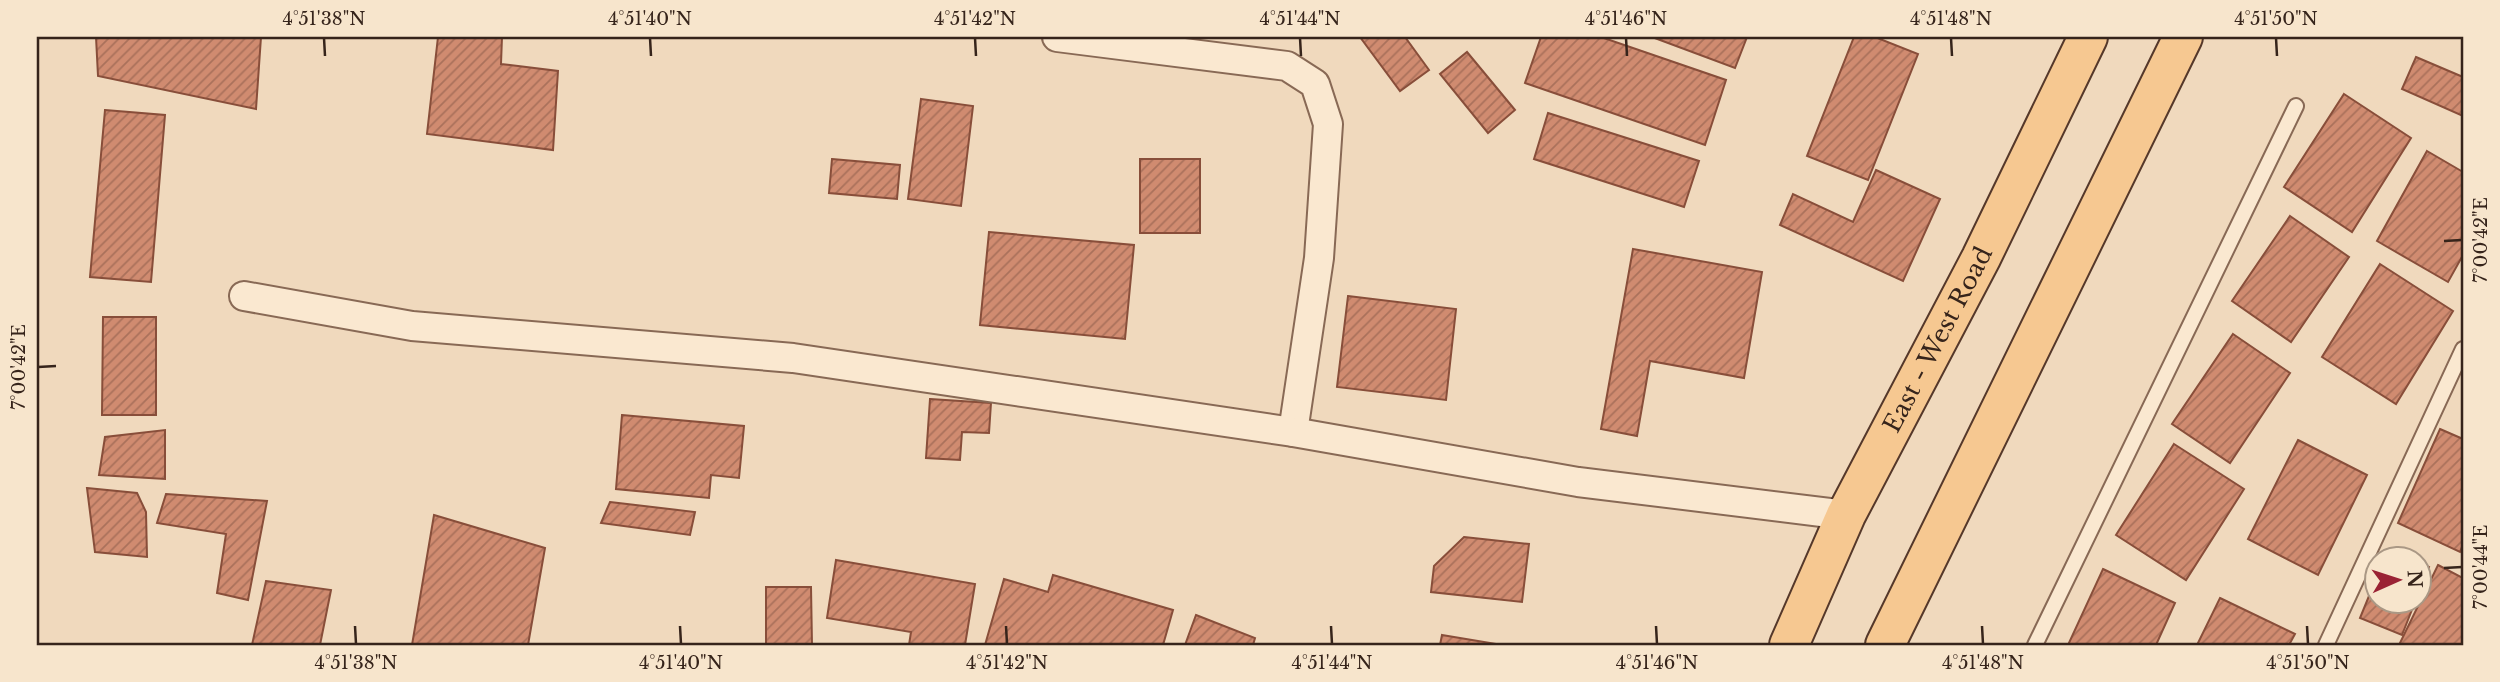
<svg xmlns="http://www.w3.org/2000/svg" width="2500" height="682" font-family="'Libre Baskerville',serif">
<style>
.building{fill:url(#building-hatch);stroke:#884e3a;stroke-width:2}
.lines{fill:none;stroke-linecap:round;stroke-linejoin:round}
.service-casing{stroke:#886955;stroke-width:18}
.minor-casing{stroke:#886955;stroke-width:32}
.primary-casing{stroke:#55382a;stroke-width:42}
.service{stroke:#fae8d0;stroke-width:14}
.minor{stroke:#fae8d0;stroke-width:28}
.primary{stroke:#f6c891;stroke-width:38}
.ticks{fill:none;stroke:#36241b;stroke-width:2.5}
.labels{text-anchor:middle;stroke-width:5;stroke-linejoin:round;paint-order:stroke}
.street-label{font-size:24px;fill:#36241b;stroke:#f7e5cc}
.neatline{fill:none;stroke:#36241b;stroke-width:2.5}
.ticks-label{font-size:18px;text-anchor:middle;fill:#36241b}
</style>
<defs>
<pattern id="building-hatch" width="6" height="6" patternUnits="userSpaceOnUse" patternTransform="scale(1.75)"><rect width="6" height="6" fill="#d08b70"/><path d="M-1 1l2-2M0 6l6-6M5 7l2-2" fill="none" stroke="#aa715b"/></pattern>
</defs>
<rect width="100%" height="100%" fill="#f0d9bd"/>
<!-- building -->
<g class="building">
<polygon points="96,37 261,37 256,109 98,76"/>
<polygon points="438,37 502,37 501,64 558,71 553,150 427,134"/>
<polygon points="1360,37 1405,37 1429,70 1400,91"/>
<polygon points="1541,37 1601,37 1726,80 1705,145 1525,83"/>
<polygon points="1652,37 1747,37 1735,68"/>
<polygon points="1854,37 1875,37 1918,54 1868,180 1807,156"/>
<polygon points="1467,52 1515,110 1488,133 1440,74"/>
<polygon points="2416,57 2463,77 2463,116 2402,89"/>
<polygon points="2344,94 2411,138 2352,232 2284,187"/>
<polygon points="921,99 973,106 961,206 908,199"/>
<polygon points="105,110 165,115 151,282 90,277"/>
<polygon points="1548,113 1699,161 1684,207 1534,159"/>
<polygon points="2427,151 2463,172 2463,255 2448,282 2377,241"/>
<polygon points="832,159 900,165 897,199 829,193"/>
<rect x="1140" y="159" width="60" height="74"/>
<polygon points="1876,170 1940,199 1903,281 1780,225 1793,194 1853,222"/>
<polygon points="2290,216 2349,257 2291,342 2232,301"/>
<polygon points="989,232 1134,245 1125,339 980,325"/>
<polygon points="1633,249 1762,272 1744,378 1650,361 1637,436 1601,429"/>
<polygon points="2380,264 2453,311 2396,404 2322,357"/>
<polygon points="1348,296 1456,309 1446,400 1337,387"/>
<polygon points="103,317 156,317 156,415 102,415"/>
<polygon points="2233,334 2290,373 2230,463 2172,424"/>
<polygon points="930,399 991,403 989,433 962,432 960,460 926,458"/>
<polygon points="622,415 744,426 739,478 711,475 709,498 616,489"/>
<polygon points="2440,429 2463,439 2463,544 2460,552 2398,523"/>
<polygon points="165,430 165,479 99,475 105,437"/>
<polygon points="2298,440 2367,475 2318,575 2248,539"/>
<polygon points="2174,444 2244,489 2186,580 2116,535"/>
<polygon points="87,488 137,493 146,512 147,557 95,552"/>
<polygon points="166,494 267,501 248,600 217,593 226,534 157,523"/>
<polygon points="610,502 695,512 690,535 601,523"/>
<polygon points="434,515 545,548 528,645 412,645"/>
<polygon points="1464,537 1529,544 1522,602 1431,592 1434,566"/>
<polygon points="2387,550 2411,560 2383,560"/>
<polygon points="836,560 975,584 965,645 909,645 911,632 827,618"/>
<polygon points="2420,563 2429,567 2420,591"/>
<polygon points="2438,565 2463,578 2463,645 2399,645"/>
<polygon points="2103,569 2175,603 2156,645 2068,645"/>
<polygon points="2378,574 2378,602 2415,602 2402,635 2360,618"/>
<polygon points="1053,575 1173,610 1163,645 985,645 1004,579 1048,592"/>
<polygon points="266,581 331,590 320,645 252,645"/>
<polygon points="766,587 811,587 812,645 766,645"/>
<polygon points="2220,598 2295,634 2289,645 2197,645"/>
<polygon points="1196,615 1255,638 1253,645 1185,645"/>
<polygon points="1442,635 1502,645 1440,645"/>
</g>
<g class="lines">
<!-- service casing -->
<g class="service-casing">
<g id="service">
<polyline points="2035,645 2296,106"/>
<polyline points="2326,645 2463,349"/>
</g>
</g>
<!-- minor casing -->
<g class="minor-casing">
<g id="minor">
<polyline points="1057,37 1287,66 1315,84 1328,124 1319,258 1293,432"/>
<polyline points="244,296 412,326 793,358 1293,432 1578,482 1846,515"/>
</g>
</g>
<!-- primary casing -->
<g class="primary-casing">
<g id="primary">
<path id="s1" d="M1789 645 1846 515 1981 258 2088 37"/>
<polyline points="1885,645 2183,37"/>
</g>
</g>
<!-- service -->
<use href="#service" class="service"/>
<!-- minor -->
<use href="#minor" class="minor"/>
<!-- primary -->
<use href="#primary" class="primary"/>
</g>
<!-- ticks -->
<path class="ticks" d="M324 38 325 56M650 38 651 56M975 38 976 56M1300 38 1301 56M1626 38 1627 56M1951 38 1952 56M2276 38 2277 56M2444 241 2462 240M38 367 56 366M2444 568 2462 567M355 626 356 644M680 626 681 644M1006 626 1007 644M1331 626 1332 644M1656 626 1657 644M1982 626 1983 644M2307 626 2308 644"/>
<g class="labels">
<!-- street labels -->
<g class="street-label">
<text dy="8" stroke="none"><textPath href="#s1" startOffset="340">East - West Road</textPath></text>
</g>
</g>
<!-- border -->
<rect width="2500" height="682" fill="none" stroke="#f7e5cc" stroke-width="77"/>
<!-- north arrow -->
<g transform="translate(2398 580) rotate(87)"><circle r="33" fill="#f7e5cc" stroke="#aa9885" stroke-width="2"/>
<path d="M0-5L12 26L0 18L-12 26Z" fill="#9a2234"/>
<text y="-10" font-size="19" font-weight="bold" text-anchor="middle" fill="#36241b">N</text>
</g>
<rect x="38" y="38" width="2424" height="606" class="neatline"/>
<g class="ticks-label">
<text x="324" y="25">4°51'38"N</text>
<text x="650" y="25">4°51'40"N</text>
<text x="975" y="25">4°51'42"N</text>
<text x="1300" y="25">4°51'44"N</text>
<text x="1626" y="25">4°51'46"N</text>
<text x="1951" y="25">4°51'48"N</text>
<text x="2276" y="25">4°51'50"N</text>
<text transform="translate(2481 240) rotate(-90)" y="6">7°00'42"E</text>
<text transform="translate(19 367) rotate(-90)" y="6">7°00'42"E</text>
<text transform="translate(2481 567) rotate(-90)" y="6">7°00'44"E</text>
<text x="356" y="669">4°51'38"N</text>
<text x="681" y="669">4°51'40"N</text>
<text x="1007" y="669">4°51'42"N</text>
<text x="1332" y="669">4°51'44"N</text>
<text x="1657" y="669">4°51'46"N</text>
<text x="1983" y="669">4°51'48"N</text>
<text x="2308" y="669">4°51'50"N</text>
</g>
</svg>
